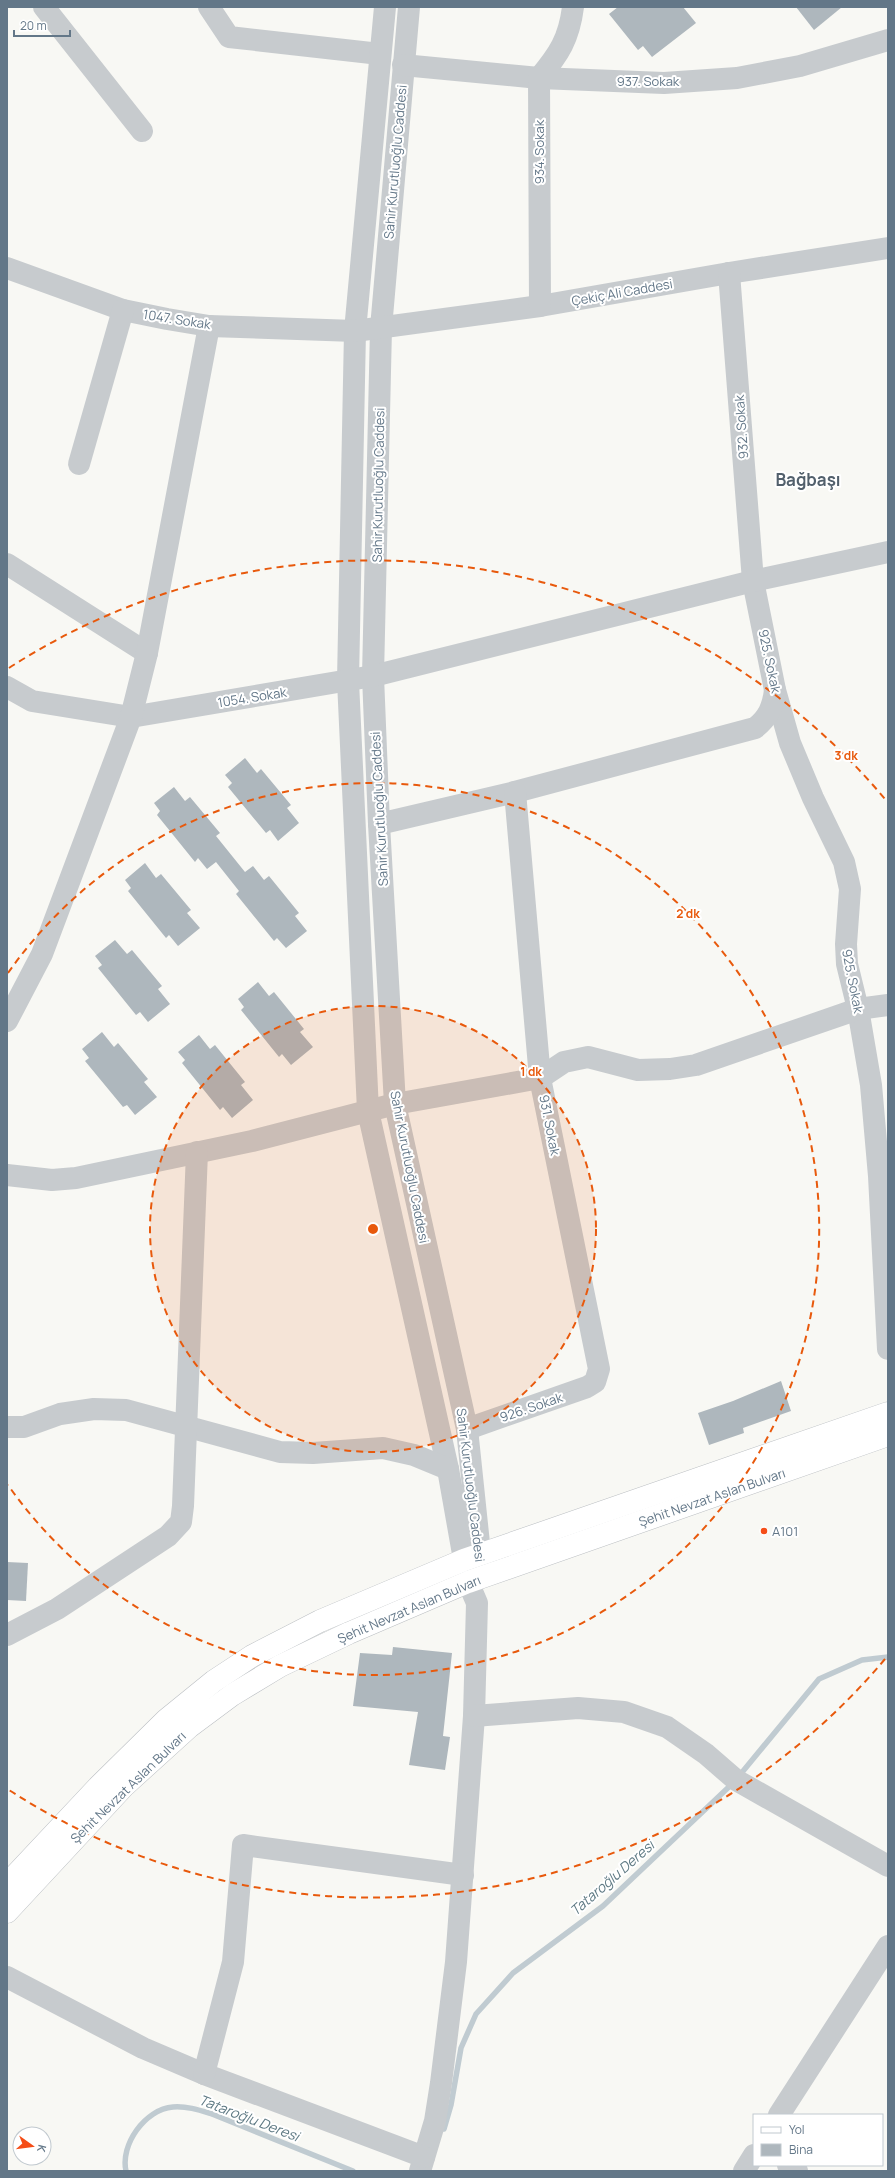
<svg xmlns="http://www.w3.org/2000/svg" width="895" height="2178" font-family="Manrope,sans-serif">
<style>
.lines{fill:none;stroke-linecap:round;stroke-linejoin:round}
.stream{stroke:#c0cbd1;stroke-width:5.5}
.building{fill:#aeb7bd}
.major-casing{stroke:#babec2;stroke-width:23}
.minor{stroke:#c7cbce;stroke-width:22}
.major{stroke:#fff;stroke-width:22}
.ring{fill:none;stroke:#e8590c;stroke-width:2;stroke-dasharray:7 5}
.poi-dot{fill:#f54d17;stroke:#fff;stroke-width:1.5}
.labels{text-anchor:middle;stroke-width:4;stroke-linejoin:round;paint-order:stroke}
.street-label{font-size:13px;fill:#637788;stroke:#fff}
.poi-label{font-size:13px;fill:#637788;stroke:#fff;text-anchor:start}
.water-label{font-size:14px;font-style:italic;fill:#5f7a84;stroke:#fff}
.district-label{font-size:17px;font-weight:bold;fill:#52606c;stroke:#fff}
.centre{fill:#e8590c;stroke:#fff;stroke-width:2}
.ring-label{font-size:12px;text-anchor:middle;font-weight:bold;fill:#e8590c;stroke:#fff;stroke-width:4;stroke-linejoin:round;paint-order:stroke}
</style>
<rect width="100%" height="100%" fill="#f8f8f4"/>
<g class="lines">
<!-- stream -->
<g class="stream">
<polyline points="739,1776 819,1679 862,1660 888,1657"/>
<polyline points="444,2129 451,2105 461,2048 476,2014 513,1973 603,1906 732,1784"/>
<path d="M126 2171C120 2145 145 2109 173 2107 187 2106 199 2110 212 2114L353 2171"/>
</g>
</g>
<!-- building -->
<g class="building">
<polygon points="618,7 683,7 696,23 652,57 643,46 638,50 609,14"/>
<polygon points="796,7 842,7 814,30"/>
<polygon points="245,758 257,773 261,769 291,805 287,808 299,823 278,841 270,830 266,833 228,787 232,783 225,775"/>
<polygon points="174,787 185,801 190,797 220,833 216,836 245,872 253,866 264,880 269,876 299,913 295,916 307,931 286,948 277,938 274,941 236,894 239,891 216,862 207,869 198,858 195,862 157,815 160,811 154,803"/>
<polygon points="145,863 156,878 161,874 191,910 187,913 200,928 178,946 169,935 166,938 128,891 131,888 125,880"/>
<polygon points="115,940 127,954 132,950 162,986 158,989 170,1004 148,1022 140,1012 136,1015 98,968 102,965 95,956"/>
<polygon points="258,982 269,996 274,992 304,1029 300,1032 313,1047 291,1065 282,1054 279,1057 241,1010 244,1007 238,999"/>
<polygon points="102,1032 114,1047 118,1043 148,1079 144,1082 157,1097 135,1115 127,1105 123,1107 85,1061 89,1058 82,1049"/>
<polygon points="199,1035 210,1049 215,1045 245,1082 241,1085 253,1100 232,1118 223,1107 220,1110 182,1063 185,1060 178,1052"/>
<polygon points="781,1381 791,1411 743,1428 744,1433 709,1445 698,1413 733,1401"/>
<polygon points="7,1562 28,1563 26,1601 7,1600"/>
<polygon points="393,1647 452,1653 443,1736 450,1737 445,1770 409,1765 418,1712 353,1706 360,1653 392,1655"/>
</g>
<g class="lines">
<!-- major casing -->
<g class="major-casing">
<g id="major">
<polyline points="7,1884 98,1787 166,1720 214,1681 252,1656 320,1621 464,1560 888,1413"/>
<polyline points="7,1912 124,1786 189,1727 232,1695 280,1666 349,1633 468,1582 888,1435"/>
</g>
</g>
<!-- minor -->
<g class="minor">
<polyline points="44,7 142,131"/>
<polyline points="209,7 229,37 380,54"/>
<polyline points="385,7 355,331 348,681 368,1111 448,1469 468,1582 477,1603 474,1716 456,1962 441,2083 435,2121 420,2171"/>
<polyline points="409,7 381,328 373,676 379,824 395,1104 467,1429 482,1572"/>
<polyline points="403,65 539,78 664,83 737,78 800,66 888,40"/>
<polyline points="7,268 123,310 167,319 209,326 355,331 540,306 729,273 888,248"/>
<polyline points="729,273 753,581 775,690 790,743 813,798 844,862 850,889 846,944 847,964 858,1009 871,1085 879,1176 888,1349"/>
<path d="M540 306 539 78C559 54 569 39 573 7"/>
<polyline points="79,464 123,310"/>
<polyline points="7,564 147,653"/>
<polyline points="7,687 32,701 131,717 373,676 753,581 888,552"/>
<path d="M379 824 515 792 755 728C768 718 773 707 775 690"/>
<polyline points="7,1021 42,954 131,717 147,653 209,326"/>
<polyline points="7,1175 52,1180 76,1178 252,1141 395,1104 540,1078 564,1062 588,1057 638,1070 670,1069 696,1065 858,1009 888,1005"/>
<polyline points="7,1427 24,1427 60,1414 94,1409 126,1410 280,1452 313,1453 383,1448 414,1455 448,1469"/>
<polyline points="467,1429 587,1387 595,1382 599,1369 540,1078 515,792"/>
<polyline points="7,1635 57,1609 168,1536 181,1522 183,1506 197,1152"/>
<polyline points="474,1716 578,1708 624,1712 667,1727 706,1754 736,1780 888,1866"/>
<polyline points="7,1977 143,2048 204,2074 424,2157"/>
<polyline points="204,2074 233,1962 243,1845 463,1875"/>
<polyline points="779,2115 888,1946"/>
<polyline points="788,2165 797,2171"/>
<polyline points="744,2171 754,2155"/>
</g>
<!-- major -->
<use href="#major" class="major"/>
</g>
<!-- distance rings -->
<circle cx="373" cy="1229" r="223" fill="#e8590c" fill-opacity=".12"/>
<g class="ring">
<circle cx="373" cy="1229" r="223"/>
<path d="M8 973A446 446 0 1 1 8 1485"/>
<path d="M885 1659A669 669 0 0 1 9 1790M9 668A669 669 0 0 1 885 799"/>
</g>
<!-- markers -->
<circle class="poi-dot" cx="764" cy="1531" r="4"/>
<g class="labels">
<!-- street labels -->
<g class="street-label">
<text x="648" y="86">937. Sokak</text>
<text transform="translate(539 152) rotate(-90)" y="5">934. Sokak</text>
<text transform="translate(395 162) rotate(-85)" y="5">Sahir Kurutluoğlu Caddesi</text>
<text transform="translate(622 292) rotate(-10)" y="5">Çekiç Ali Caddesi</text>
<text transform="translate(177 319) rotate(9)" y="5">1047. Sokak</text>
<text transform="translate(741 427) rotate(-94)" y="5">932. Sokak</text>
<text transform="translate(378 485) rotate(-89)" y="5">Sahir Kurutluoğlu Caddesi</text>
<text transform="translate(770 661) rotate(78)" y="5">925. Sokak</text>
<text transform="translate(252 697) rotate(-9)" y="5">1054. Sokak</text>
<text transform="translate(379 809) rotate(-93)" y="5">Sahir Kurutluoğlu Caddesi</text>
<text transform="translate(853 981) rotate(79)" y="5">925. Sokak</text>
<text transform="translate(550 1125) rotate(79)" y="5">931. Sokak</text>
<text transform="translate(410 1167) rotate(79)" y="5">Sahir Kurutluoğlu Caddesi</text>
<text transform="translate(531 1407) rotate(-19)" y="5">926. Sokak</text>
<text transform="translate(471 1485) rotate(83)" y="5">Sahir Kurutluoğlu Caddesi</text>
<text transform="translate(712 1497) rotate(-19)" y="5">Şehit Nevzat Aslan Bulvarı</text>
<text transform="translate(409 1609) rotate(-23)" y="5">Şehit Nevzat Aslan Bulvarı</text>
<text transform="translate(128 1787) rotate(-44)" y="5">Şehit Nevzat Aslan Bulvarı</text>
</g>
<!-- poi labels -->
<g class="poi-label">
<text x="772" y="1536">A101</text>
</g>
<!-- water labels -->
<g class="water-label">
<text transform="translate(612 1878) rotate(-41)" y="5">Tataroğlu Deresi</text>
<text transform="translate(249 2118) rotate(21)" y="5">Tataroğlu Deresi</text>
</g>
<!-- district labels -->
<g class="district-label">
<text x="808" y="486">Bağbaşı</text>
</g>
</g>
<circle cx="373" cy="1229" r="6" class="centre"/>
<g class="ring-label">
<text x="846" y="760">3 dk</text>
<text x="688" y="918">2 dk</text>
<text x="531" y="1076">1 dk</text>
</g>
<!-- border -->
<rect width="895" height="2178" fill="none" stroke="#637788" stroke-width="16"/>
<!-- legend -->
<rect x="753" y="2114" width="130" height="52" fill="#ffffff" stroke="#c1c9cf"/>
<rect x="761" y="2127" width="20" height="6" fill="#ffffff" stroke="#c1c9cf"/>
<text x="789" y="2134" font-size="12" fill="#637788">Yol</text>
<rect x="761" y="2144" width="20" height="12" fill="#aeb7bd" stroke="#c1c9cf"/>
<text x="789" y="2154" font-size="12" fill="#637788">Bina</text>
<!-- north arrow -->
<g transform="translate(32 2146) rotate(104)"><circle r="19" fill="#ffffff" stroke="#c1c9cf"/>
<path d="M0-3L7 15L0 10L-7 15Z" fill="#f54d17"/>
<text y="-6" font-size="11" font-weight="bold" text-anchor="middle" fill="#637788">K</text>
</g>
<!-- scale -->
<path d="M14 30v6h56v-6" fill="none" stroke="#637788" stroke-width="2"/>
<text x="20" y="30" font-size="12" fill="#637788" stroke="#ffffff" stroke-width="3" paint-order="stroke">20 m</text>
</svg>
